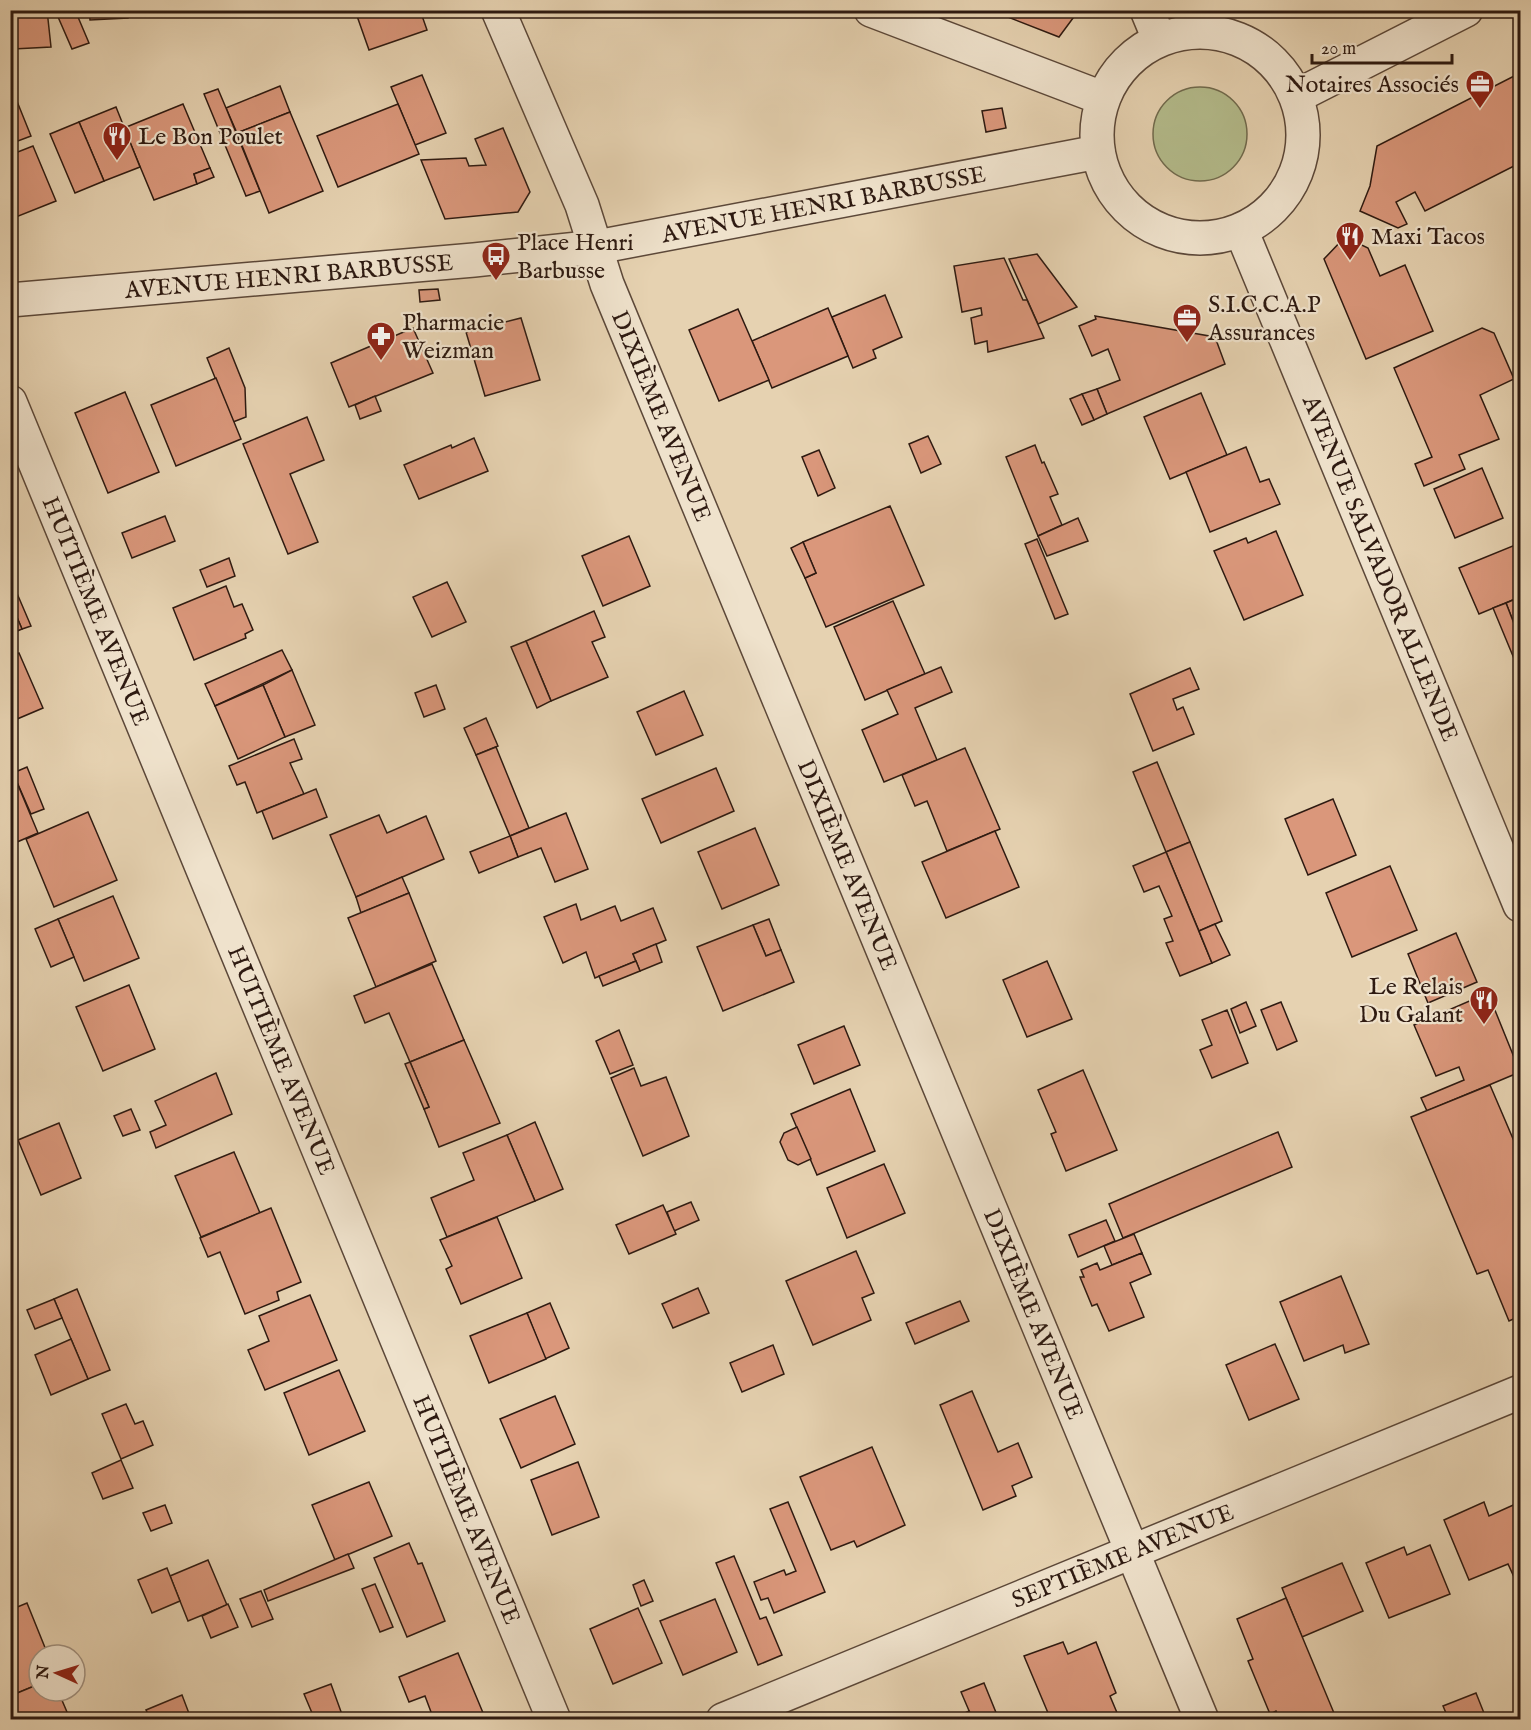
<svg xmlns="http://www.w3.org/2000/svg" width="1531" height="1730" font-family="'IM FELL English',serif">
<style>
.green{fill:#b4bc8c;stroke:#716b4e;stroke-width:1.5}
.building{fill:#da977b;stroke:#2e1a11;stroke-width:1.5}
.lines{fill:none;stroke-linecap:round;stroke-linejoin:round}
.minor-casing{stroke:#5c4839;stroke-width:36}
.minor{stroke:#efe2cc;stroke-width:33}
.labels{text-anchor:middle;stroke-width:4.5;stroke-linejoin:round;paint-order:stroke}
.poi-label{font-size:24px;fill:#2e1a11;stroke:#efe2cc;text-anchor:start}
.street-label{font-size:24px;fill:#2e1a11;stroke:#efe2cc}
</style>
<rect width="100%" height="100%" fill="#e6d2b1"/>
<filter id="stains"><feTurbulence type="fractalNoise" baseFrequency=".00333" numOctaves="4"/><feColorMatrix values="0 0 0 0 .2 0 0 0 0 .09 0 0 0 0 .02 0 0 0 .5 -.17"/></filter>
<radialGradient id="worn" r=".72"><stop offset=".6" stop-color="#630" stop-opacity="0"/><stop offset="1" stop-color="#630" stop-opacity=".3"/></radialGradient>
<!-- green -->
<circle class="green" cx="1200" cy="134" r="47"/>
<!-- building -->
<g class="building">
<polygon points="10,10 47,10 51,47 13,49 10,46"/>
<polygon points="55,10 75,10 89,43 72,49"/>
<polygon points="89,10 128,10 128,18 90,20"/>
<polygon points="352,10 420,10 427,30 369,50 357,16 354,17"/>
<polygon points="1003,10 1079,10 1059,37 1000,14"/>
<polygon points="1520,73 1520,163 1425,211 1415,192 1396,202 1407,224 1398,228 1360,211 1370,186 1377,146"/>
<polygon points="422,75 446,133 415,145 391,87"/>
<polygon points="10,84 31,136 10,144"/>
<polygon points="280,86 290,112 237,133 226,108"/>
<polygon points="218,89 226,108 260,191 246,196 204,94"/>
<polygon points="183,104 210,168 194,174 197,184 154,200 124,128"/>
<polygon points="398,104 419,154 338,187 317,136"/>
<polygon points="116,107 140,167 104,181 79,122"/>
<polygon points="1002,108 1006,128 986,132 982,111"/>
<polygon points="290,112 323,191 269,213 237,133"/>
<polygon points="79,122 104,181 75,193 50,134"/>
<polygon points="503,128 530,192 518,212 445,219 421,160 466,158 469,166 486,165 475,139"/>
<polygon points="33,146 56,201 11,219 10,155"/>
<polygon points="210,168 214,177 197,184 194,174"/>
<polygon points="1345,237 1368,248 1380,276 1405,265 1433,331 1366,359 1324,259"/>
<polygon points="1037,254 1077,307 1038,324 1009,259"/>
<polygon points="1004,258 1023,300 1027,300 1044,338 988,352 987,341 975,344 971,318 982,315 981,308 962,312 954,266"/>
<polygon points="438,289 440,300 420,302 419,290"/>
<polygon points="885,295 902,337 873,350 876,358 853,368 832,317"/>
<polygon points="828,308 848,356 772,388 752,341"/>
<polygon points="738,309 769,380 719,401 689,330"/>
<polygon points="1095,316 1215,337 1225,364 1107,414 1097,389 1120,380 1108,349 1092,356 1079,326 1096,319"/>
<polygon points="521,318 540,380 485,396 466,332"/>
<polygon points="413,328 433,373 349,407 331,363"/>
<polygon points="1482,328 1494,333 1514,379 1480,395 1499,439 1459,455 1465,469 1424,486 1415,464 1432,457 1394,368"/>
<polygon points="229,348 245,388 246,417 233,422 207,358"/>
<polygon points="216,378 241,439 176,466 151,405"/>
<polygon points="1097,389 1107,414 1094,420 1082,394"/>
<polygon points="125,392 159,472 108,493 75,413"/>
<polygon points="1201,393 1227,455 1170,479 1144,417"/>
<polygon points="1082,394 1094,420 1082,425 1070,399"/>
<polygon points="375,396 381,411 360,419 355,405"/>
<polygon points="307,417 324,460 290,474 318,542 288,554 243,444"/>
<polygon points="928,436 941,464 921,473 909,444"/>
<polygon points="474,438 488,471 419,499 404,465 451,445 452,448"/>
<polygon points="1035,445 1042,463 1044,462 1058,494 1050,497 1062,525 1038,536 1006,457"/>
<polygon points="1246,447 1260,482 1269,479 1280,504 1210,532 1186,472"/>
<polygon points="819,450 835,488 818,496 802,457"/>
<polygon points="1482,468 1503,518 1455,538 1434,489"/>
<polygon points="890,506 924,585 826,627 805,578 816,573 803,542"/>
<polygon points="165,516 175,541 132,558 122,533"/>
<polygon points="1078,518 1088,541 1047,556 1038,536"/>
<polygon points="1276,531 1303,595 1244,620 1214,551 1246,538 1248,543"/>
<polygon points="629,536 650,586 603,606 582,556"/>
<polygon points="1037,539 1068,614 1055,619 1025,544"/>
<polygon points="803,542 816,573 805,578 791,548"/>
<polygon points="1520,543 1520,597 1479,614 1459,568"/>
<polygon points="229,558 235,576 207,587 200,570"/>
<polygon points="10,577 31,626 22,629 10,601"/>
<polygon points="447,582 466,622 432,637 413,597"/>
<polygon points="226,586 234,607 242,604 253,630 245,634 246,638 194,660 173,608"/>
<polygon points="1520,597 1520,639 1506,603"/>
<polygon points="10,601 22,629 10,634"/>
<polygon points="893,601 925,674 865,700 834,627"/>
<polygon points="1506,603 1520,639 1520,673 1493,608"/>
<polygon points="594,611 605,637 592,642 608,677 551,701 526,641"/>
<polygon points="526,641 551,701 537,708 511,647"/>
<polygon points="282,650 292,670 215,706 205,684"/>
<polygon points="19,653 43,708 10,722 10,657"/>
<polygon points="941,667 952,692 915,708 937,760 884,782 862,730 898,714 887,690"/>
<polygon points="1190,668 1199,689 1173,699 1177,710 1183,707 1194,734 1153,751 1130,694"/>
<polygon points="292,670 315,725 285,737 263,685"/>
<polygon points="263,685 285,737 238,759 215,706"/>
<polygon points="436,685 445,709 424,717 415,693"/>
<polygon points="684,691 703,735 656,755 637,712"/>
<polygon points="486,718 498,746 476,755 464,728"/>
<polygon points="294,739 302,759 290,763 304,794 257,813 245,782 237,785 229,766"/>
<polygon points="496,747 529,828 510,836 476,755"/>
<polygon points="965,748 1000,829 947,851 927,801 915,806 902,775"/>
<polygon points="1157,762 1190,842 1166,852 1133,772"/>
<polygon points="27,767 44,809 31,814 13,773"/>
<polygon points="716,768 734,811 661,843 642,799"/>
<polygon points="13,773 38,833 10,845 10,774"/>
<polygon points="316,789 327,817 273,839 262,811"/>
<polygon points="1333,799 1356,855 1308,875 1285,819"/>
<polygon points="88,812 117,880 54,907 26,839"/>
<polygon points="566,813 588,869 555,882 541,848 518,857 510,836"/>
<polygon points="379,815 387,833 426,816 444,859 356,897 330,835"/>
<polygon points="755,828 779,885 722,909 698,852"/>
<polygon points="995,831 1019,887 946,918 922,862"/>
<polygon points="510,836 518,857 479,873 470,852"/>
<polygon points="1190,842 1222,921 1199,931 1166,852"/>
<polygon points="1166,852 1212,963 1180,976 1166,943 1173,941 1164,919 1172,916 1159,886 1144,892 1133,866"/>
<polygon points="1390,866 1417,930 1352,957 1326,893"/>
<polygon points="402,877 409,893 361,913 356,897"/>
<polygon points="409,893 436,961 376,987 348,918"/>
<polygon points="113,896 139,958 84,981 58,919"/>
<polygon points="576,904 581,920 615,906 621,921 653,908 666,940 633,954 636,961 595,978 586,952 563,963 544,917"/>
<polygon points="58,919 74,957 51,967 35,929"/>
<polygon points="769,919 781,950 766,956 753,925"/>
<polygon points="1215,924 1230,955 1212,963 1199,931"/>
<polygon points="753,925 766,956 781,950 794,982 723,1011 697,947"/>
<polygon points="1456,933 1477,982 1428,1003 1408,954"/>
<polygon points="656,944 662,962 640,971 633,954"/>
<polygon points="636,961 640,971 603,986 599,976"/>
<polygon points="1047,961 1072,1019 1027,1037 1003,980"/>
<polygon points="432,964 464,1040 410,1062 389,1013 365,1023 354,996"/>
<polygon points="129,985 155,1049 103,1071 76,1007"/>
<polygon points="1488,993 1520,1072 1427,1111 1421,1098 1464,1080 1459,1067 1436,1076 1414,1025"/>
<polygon points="1246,1002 1256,1026 1240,1033 1231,1009"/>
<polygon points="1281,1002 1297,1041 1277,1050 1261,1010"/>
<polygon points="1227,1010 1248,1063 1212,1078 1200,1050 1212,1045 1202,1020"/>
<polygon points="844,1026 860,1065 814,1084 798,1045"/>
<polygon points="619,1030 633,1065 610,1074 596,1041"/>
<polygon points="464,1040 500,1123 439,1147 424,1109 429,1107 410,1062"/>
<polygon points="410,1062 429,1107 424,1109 405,1064"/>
<polygon points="634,1068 641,1086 666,1077 689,1136 643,1156 611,1078"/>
<polygon points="1083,1070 1117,1150 1066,1171 1051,1134 1056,1132 1038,1090"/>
<polygon points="216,1073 232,1114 156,1148 150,1132 166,1125 155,1101"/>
<polygon points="1490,1085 1517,1148 1520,1147 1520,1316 1509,1321 1488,1270 1477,1274 1411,1117"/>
<polygon points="850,1089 875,1151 817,1175 791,1114"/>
<polygon points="131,1109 140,1130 123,1136 114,1116"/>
<polygon points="535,1122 563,1189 535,1201 507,1135"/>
<polygon points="59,1123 81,1178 41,1195 18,1140"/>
<polygon points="797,1127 811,1159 798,1165 788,1160 780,1142 784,1133"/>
<polygon points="1278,1132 1292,1167 1123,1238 1109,1204"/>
<polygon points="507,1135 535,1201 447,1237 431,1198 474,1180 463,1153"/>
<polygon points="234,1152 260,1213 201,1237 175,1176"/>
<polygon points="884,1164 905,1213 847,1238 827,1188"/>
<polygon points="691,1202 699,1220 674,1231 667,1212"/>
<polygon points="663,1205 676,1234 629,1254 616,1225"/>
<polygon points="271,1208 301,1282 277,1292 279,1300 245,1314 220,1252 208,1257 200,1238"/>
<polygon points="497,1217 522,1278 461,1304 446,1269 452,1266 440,1240"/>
<polygon points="1106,1220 1115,1241 1078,1257 1069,1235"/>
<polygon points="1134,1234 1142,1253 1112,1265 1104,1246"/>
<polygon points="856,1251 874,1293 862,1298 871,1320 813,1345 786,1281"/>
<polygon points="1142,1253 1151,1274 1130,1283 1144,1317 1109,1331 1097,1304 1092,1306 1080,1277 1084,1277 1081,1270 1097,1263 1100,1270"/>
<polygon points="1341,1276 1369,1344 1345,1353 1343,1345 1304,1361 1280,1302"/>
<polygon points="698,1288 709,1313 673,1328 662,1304"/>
<polygon points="77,1289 110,1370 88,1379 54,1299"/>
<polygon points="310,1295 337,1360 265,1390 248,1350 269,1341 259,1316"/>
<polygon points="54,1299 62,1318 35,1329 27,1310"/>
<polygon points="960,1301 969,1321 915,1344 906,1323"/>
<polygon points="550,1303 569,1348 545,1359 527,1313"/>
<polygon points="527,1313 546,1359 489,1383 470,1336"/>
<polygon points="71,1339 88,1379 51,1395 35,1355"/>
<polygon points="1275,1344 1299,1399 1249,1420 1226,1365"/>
<polygon points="773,1345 784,1374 742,1392 730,1363"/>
<polygon points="339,1370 365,1431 309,1455 284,1393"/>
<polygon points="972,1391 998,1452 1018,1443 1032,1477 1012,1486 1016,1496 983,1510 940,1405"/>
<polygon points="555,1396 575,1444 521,1468 500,1419"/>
<polygon points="126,1404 135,1424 143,1421 153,1445 121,1459 102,1414"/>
<polygon points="872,1447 905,1525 857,1547 854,1541 831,1550 800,1477"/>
<polygon points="121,1460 133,1488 103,1499 92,1473"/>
<polygon points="578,1462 599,1517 552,1535 531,1480"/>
<polygon points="369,1482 392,1536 335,1560 312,1505"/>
<polygon points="788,1502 825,1592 774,1613 768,1598 761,1600 754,1582 784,1570 786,1575 796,1571 770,1509"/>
<polygon points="1484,1502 1489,1516 1520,1502 1520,1574 1514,1577 1508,1564 1469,1580 1444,1520"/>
<polygon points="165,1505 172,1523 151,1531 143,1513"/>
<polygon points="409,1543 418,1564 422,1563 445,1621 407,1637 374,1558"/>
<polygon points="1430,1545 1450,1594 1389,1618 1366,1563 1404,1547 1407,1555"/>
<polygon points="348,1554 354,1568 268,1601 264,1590"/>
<polygon points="734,1556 760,1619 766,1617 782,1655 758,1665 716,1563"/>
<polygon points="208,1560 227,1605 188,1621 170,1576"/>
<polygon points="1342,1563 1363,1611 1302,1637 1282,1588"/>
<polygon points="167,1568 180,1601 152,1613 138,1580"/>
<polygon points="644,1580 653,1601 641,1606 633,1585"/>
<polygon points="375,1584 393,1627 380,1632 362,1589"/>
<polygon points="261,1591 273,1619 252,1627 240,1599"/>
<polygon points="1286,1598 1334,1713 1318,1720 1280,1720 1276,1711 1270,1714 1248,1661 1253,1659 1237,1619"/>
<polygon points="715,1599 737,1652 683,1675 660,1621"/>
<polygon points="27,1603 48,1655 39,1655 39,1684 10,1696 10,1610"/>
<polygon points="228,1604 238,1627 211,1638 202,1616"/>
<polygon points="638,1608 662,1663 613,1684 590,1629"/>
<polygon points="1063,1642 1068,1654 1096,1642 1116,1693 1110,1696 1118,1715 1107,1720 1051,1720 1024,1656"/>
<polygon points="458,1653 486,1720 434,1720 425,1696 409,1702 399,1677"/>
<polygon points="984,1683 997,1715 987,1720 973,1720 961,1692"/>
<polygon points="39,1684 39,1691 58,1691 70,1719 10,1720 10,1696"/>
<polygon points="331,1684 344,1720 315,1720 304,1694"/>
<polygon points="1476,1693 1484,1713 1467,1720 1449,1720 1443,1706"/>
<polygon points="182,1695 190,1716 181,1720 151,1720 146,1710"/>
<polygon points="969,1711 973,1720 950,1720"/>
</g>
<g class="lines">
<!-- minor casing -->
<g class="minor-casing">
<g id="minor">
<path id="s1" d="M498 10 582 205 607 284 1202 1720"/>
<polyline points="871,10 1102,98"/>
<polyline points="1147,10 1159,39"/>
<circle cx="1200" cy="135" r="103"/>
<polyline points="1297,96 1466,10"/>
<path id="s2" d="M1241 230 1520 905"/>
<path id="s3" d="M10 300 474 260 597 247 1098 152"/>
<path id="s4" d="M10 402 554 1720"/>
<path id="s5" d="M723 1720 1520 1392"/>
</g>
</g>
<!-- minor -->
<use href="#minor" class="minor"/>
</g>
<!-- icons -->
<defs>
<g id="office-pin" transform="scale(1.5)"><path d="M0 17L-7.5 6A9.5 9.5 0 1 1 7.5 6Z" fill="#8f2418" stroke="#efe2cc"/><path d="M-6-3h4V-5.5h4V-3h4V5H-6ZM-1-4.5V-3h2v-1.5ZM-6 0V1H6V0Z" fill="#fff"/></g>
<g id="restaurant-pin" transform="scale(1.5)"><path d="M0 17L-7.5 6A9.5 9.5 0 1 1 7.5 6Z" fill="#8f2418" stroke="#efe2cc"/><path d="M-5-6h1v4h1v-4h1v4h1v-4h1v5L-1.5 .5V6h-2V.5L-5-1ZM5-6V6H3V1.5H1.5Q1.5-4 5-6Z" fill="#fff"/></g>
<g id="bus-pin" transform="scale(1.5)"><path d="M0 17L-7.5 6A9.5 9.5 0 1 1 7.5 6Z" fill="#8f2418" stroke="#efe2cc"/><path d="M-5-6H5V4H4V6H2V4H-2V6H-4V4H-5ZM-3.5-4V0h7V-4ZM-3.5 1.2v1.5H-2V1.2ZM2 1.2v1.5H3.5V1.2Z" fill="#fff"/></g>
<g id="pharmacy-pin" transform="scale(1.5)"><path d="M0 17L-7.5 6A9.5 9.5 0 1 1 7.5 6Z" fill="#8f2418" stroke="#efe2cc"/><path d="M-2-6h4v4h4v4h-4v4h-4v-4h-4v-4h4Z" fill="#fff"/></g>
</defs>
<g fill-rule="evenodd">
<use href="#office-pin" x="1480" y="84"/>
<use href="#restaurant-pin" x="117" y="136"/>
<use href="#restaurant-pin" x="1350" y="236"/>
<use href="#bus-pin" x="496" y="256"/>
<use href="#office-pin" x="1187" y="318"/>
<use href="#pharmacy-pin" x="381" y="336"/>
<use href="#restaurant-pin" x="1484" y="1000"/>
</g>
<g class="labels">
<!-- poi labels -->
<g class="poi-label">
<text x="1459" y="92" text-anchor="end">Notaires Associés</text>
<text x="138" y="144">Le Bon Poulet</text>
<text x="1371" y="244">Maxi Tacos</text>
<text x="517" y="250">Place Henri<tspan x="517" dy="28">Barbusse</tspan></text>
<text x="1208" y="312">S.I.C.C.A.P<tspan x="1208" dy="28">Assurances</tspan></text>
<text x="402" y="330">Pharmacie<tspan x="402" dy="28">Weizman</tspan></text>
<text x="1463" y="994" text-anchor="end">Le Relais<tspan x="1463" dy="28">Du Galant</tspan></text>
</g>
<!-- street labels -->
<g class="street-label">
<text dy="8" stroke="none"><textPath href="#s3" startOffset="820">AVENUE HENRI BARBUSSE</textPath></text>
<text dy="8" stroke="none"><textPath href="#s3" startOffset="280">AVENUE HENRI BARBUSSE</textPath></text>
<text dy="8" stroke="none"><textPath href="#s1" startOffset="438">DIXIÈME AVENUE</textPath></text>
<text dy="8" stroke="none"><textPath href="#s2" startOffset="366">AVENUE SALVADOR ALLENDE</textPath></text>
<text dy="8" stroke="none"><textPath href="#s4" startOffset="226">HUITIÈME AVENUE</textPath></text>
<text dy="8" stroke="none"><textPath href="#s1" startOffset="924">DIXIÈME AVENUE</textPath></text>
<text dy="8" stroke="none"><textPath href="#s4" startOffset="712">HUITIÈME AVENUE</textPath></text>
<text dy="8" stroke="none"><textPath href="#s1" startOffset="1410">DIXIÈME AVENUE</textPath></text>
<text dy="8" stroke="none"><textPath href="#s4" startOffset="1198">HUITIÈME AVENUE</textPath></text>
<text dy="8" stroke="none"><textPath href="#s5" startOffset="432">SEPTIÈME AVENUE</textPath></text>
</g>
</g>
<!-- margin -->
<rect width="1531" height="1730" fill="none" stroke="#e6d2b1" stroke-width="36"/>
<rect x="12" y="12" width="1507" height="1706" fill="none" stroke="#2e1a11" stroke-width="3"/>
<rect x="18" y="18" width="1495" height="1694" fill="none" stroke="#2e1a11" stroke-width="1.5"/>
<!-- north arrow -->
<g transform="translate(57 1673) rotate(274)"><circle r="28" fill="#efe2cc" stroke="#a29281" stroke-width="1.5"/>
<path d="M0-4.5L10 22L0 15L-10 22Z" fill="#8f2418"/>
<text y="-9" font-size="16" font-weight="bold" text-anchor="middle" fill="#2e1a11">N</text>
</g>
<!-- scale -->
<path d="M1312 54v9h140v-9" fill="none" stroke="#2e1a11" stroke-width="3"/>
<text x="1321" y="54" font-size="18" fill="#2e1a11" stroke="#efe2cc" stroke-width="4.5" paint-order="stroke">20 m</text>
<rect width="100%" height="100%" filter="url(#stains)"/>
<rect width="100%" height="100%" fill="url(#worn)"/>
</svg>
